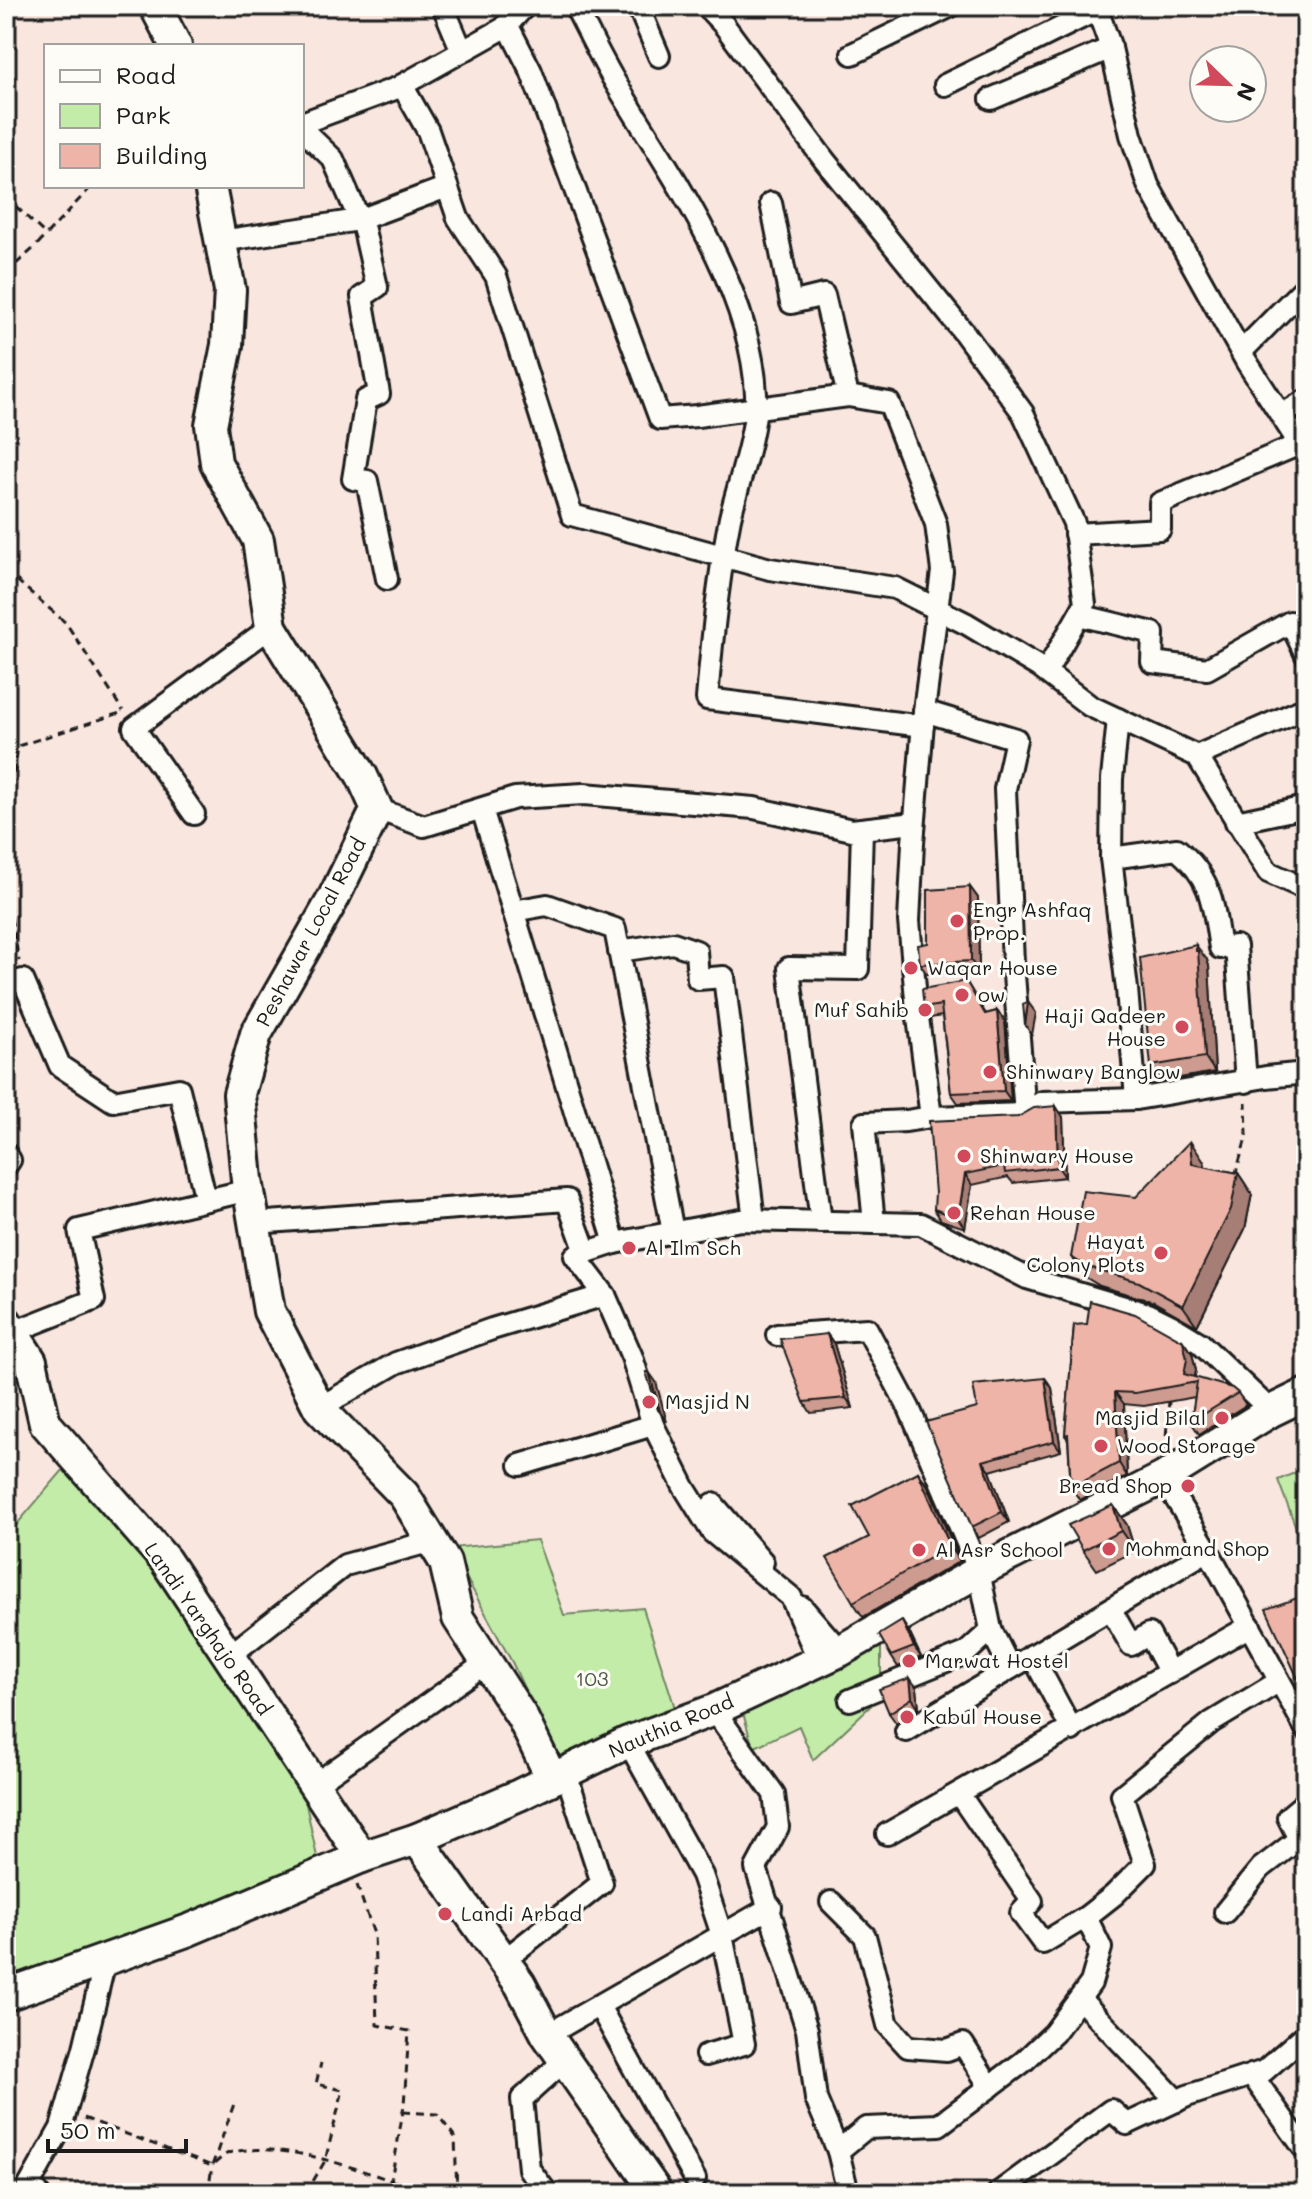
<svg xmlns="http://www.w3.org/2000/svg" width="1312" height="2199" font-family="Mali,sans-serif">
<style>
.green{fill:#c2eca8;stroke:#6f8462;stroke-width:2}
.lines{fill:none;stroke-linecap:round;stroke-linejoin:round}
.street-casing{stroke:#1c1c1c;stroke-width:26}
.secondary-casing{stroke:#1c1c1c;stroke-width:36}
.path{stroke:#1c1c1c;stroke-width:3;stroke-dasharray:8 6;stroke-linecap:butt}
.street{stroke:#fdfcf7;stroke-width:20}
.secondary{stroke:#fdfcf7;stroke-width:30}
.wall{fill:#cd9b90;stroke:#1c1c1c;stroke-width:2}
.shaded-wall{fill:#a77e75;stroke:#1c1c1c;stroke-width:2}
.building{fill:#eeb4a7;stroke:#1c1c1c;stroke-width:2}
.poi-dot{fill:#d1495b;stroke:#fdfcf7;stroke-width:3}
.labels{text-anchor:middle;stroke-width:6;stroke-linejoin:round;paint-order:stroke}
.poi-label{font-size:20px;fill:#1c1c1c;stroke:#fdfcf7;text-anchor:start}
.street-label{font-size:20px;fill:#1c1c1c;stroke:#fdfcf7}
.park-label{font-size:20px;fill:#4e5a46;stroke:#fdfcf7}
</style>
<rect width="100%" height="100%" fill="#f8e6df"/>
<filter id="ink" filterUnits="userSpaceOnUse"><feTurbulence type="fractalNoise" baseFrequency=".0125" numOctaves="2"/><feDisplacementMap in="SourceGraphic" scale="16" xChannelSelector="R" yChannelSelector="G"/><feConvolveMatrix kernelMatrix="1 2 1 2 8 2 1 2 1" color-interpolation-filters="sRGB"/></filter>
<g filter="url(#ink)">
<!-- green -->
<g class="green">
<polygon points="69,1463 168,1577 301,1780 318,1862 228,1902 6,1985 6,1537"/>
<polygon points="1306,1468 1306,1554 1278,1480"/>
<polygon points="537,1540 564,1615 643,1608 675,1708 561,1769 513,1664 450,1548"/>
<polygon points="881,1644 881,1696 813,1760 799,1726 753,1748 743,1713"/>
</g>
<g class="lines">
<!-- street casing -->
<g class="street-casing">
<g id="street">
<polyline points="443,6 462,51"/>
<path d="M575 6C589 33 602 61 618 87 672 176 751 286 756 394 758 427 738 484 730 518 718 578 712 638 707 699L923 726"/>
<polyline points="638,6 659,56"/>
<polyline points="706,6 724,25 825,161 965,334 1023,413 1074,523 1085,604 1046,672"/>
<polyline points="1096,6 1111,48 1131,135 1148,185 1246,361 1306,454"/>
<polyline points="507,24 531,71 660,419 697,416 848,396 889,403 936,524 942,571 924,711 913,843 909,921 917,1010 931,1117"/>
<polyline points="852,54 951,6"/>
<polyline points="402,85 428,131 458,218 496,276 572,515 770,569 895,588 967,624 1039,667 1090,706 1197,756 1268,872 1306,889"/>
<polyline points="945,85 1097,10"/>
<polyline points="991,99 1111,48"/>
<polyline points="302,123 397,88 504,28 525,6"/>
<polyline points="302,129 333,159 364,230 377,287 362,297 379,394 366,400 353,479 367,481 387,579"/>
<polyline points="771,203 791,303 824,295 848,396"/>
<polyline points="221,241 359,220 447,187"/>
<polyline points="1242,351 1306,286"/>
<polyline points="1283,414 1306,400"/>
<polyline points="1075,534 1160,529 1160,503 1300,444"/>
<polyline points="1079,615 1153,633 1152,662 1207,669 1290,622 1306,655"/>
<polyline points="924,711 1016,739 1005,789 1013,962 1025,1114"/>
<polyline points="1118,719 1112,779 1111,858 1127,989 1136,1099"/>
<polyline points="1197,756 1306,708"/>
<polyline points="377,809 424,826 515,798 584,794 754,808 852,830 914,823"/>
<polyline points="482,809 615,1243"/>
<polyline points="194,814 134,728 271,627"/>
<polyline points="1236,822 1306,807"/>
<path d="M1111 858 1177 849C1213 879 1213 905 1220 948L1236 946 1246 1082"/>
<polyline points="513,911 547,905 615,929 673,1232"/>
<polyline points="619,951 673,943 696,951 698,979 724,977 754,1220"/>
<polyline points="6,984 23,980 60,1066 113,1101 179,1089 206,1200"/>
<polyline points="6,1154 10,1160 6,1166"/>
<polyline points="821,1222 789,968 858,969 862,829"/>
<polyline points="255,1223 567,1200 586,1252"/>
<polyline points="874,1223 864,1123 906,1121 931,1117 1025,1114 1042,1102 1136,1099 1266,1077 1306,1073"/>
<polyline points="605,1295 632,1357 653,1425 684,1487 712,1532 791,1597 818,1659"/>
<polyline points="13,1332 94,1300 79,1230 249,1190"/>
<polyline points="777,1335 867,1329 909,1408 979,1571 991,1630 1010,1668"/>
<polyline points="319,1408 396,1363 492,1329 605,1295 575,1256 615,1243 741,1220 921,1224 1027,1278 1148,1314 1172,1326 1200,1343 1271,1411"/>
<polyline points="520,1465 653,1425"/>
<polyline points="1163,1478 1211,1556 1306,1729"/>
<polyline points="713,1504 763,1562"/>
<polyline points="802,1607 840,1651"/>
<polyline points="1111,1610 1131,1645 1149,1634 1170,1673"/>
<polyline points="1032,1655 1072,1730"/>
<polyline points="229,1656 345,1565 432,1541"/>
<polyline points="850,1700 966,1653 991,1630"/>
<polyline points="714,1710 774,1794 778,1827 756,1868 807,2030 816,2099 838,2151"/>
<polyline points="906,1731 1207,1551"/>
<polyline points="628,1742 702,1875 722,1935 744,2044 706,2055"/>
<polyline points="314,1785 487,1662"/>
<polyline points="959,1794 1032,1901 1021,1913 1043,1943 1086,1917"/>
<polyline points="887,1834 1250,1626"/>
<polyline points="831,1902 865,1936 888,2025 908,2047 947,2050 963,2044 990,2087"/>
<polyline points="1225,1912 1261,1868 1299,1839 1288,1817 1306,1802"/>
<polyline points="503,1961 602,1883 566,1773"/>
<polyline points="1080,1999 1177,2101"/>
<polyline points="599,2006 695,2179"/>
<polyline points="547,2035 771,1907"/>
<polyline points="1252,2075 1303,2147 1306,2146"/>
<polyline points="38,2193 27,2189 61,2128 84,2048 105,1961"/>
<polyline points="547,2193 529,2169 522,2099 565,2060"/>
<polyline points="848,2193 838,2151 866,2128 939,2125 1023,2062 1054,2033 1091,1983 1101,1948 1086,1917 1114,1895 1145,1864 1122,1795 1212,1722 1278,1682"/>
<polyline points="998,2193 1111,2110 1127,2124 1187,2096 1264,2071 1306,2034"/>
</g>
</g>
<!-- secondary casing -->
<g class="secondary-casing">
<g id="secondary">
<polyline points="155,6 176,46"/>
<polyline points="210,186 230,290 227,345 211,425 216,463 258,540 271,627 362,776 377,809 333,899 256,1034 239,1094 247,1180 269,1311 319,1408 404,1495 445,1562 458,1618 522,1717 552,1779"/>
<polyline points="6,1322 31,1361 45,1423 165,1560 362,1857"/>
<polyline points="417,1839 520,1984 547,2035 657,2193"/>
<polyline points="6,1995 189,1930 362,1857 417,1839 519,1795 628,1742 714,1710 840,1651 979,1571 1163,1478 1271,1411 1306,1394"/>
</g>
</g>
<!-- path -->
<g class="path">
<polyline points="6,197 46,235"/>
<polyline points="6,273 34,248 92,186"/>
<polyline points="6,571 66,623 123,711"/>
<polyline points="6,829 18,746 120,713"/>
<polyline points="6,890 19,961"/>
<polyline points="1235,1176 1247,1135 1246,1102"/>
<polyline points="1165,1449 1169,1401"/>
<polyline points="357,1885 374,1934 377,2025 409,2031 404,2105 389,2193"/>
<polyline points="403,2112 437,2114 455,2137 457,2193"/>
<path d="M84 2118 212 2166C218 2161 225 2153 232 2152 291 2140 372 2175 428 2193"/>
<polyline points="208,2193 212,2166 234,2104"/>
<polyline points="306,2193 325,2161 343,2090 316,2084 321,2063"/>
</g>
<!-- street -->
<use href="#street" class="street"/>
<!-- secondary -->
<use href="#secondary" class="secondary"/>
</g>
<!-- wall -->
<g class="wall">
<polygon points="970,887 978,898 979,971 927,974 920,964 928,943"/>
<polygon points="1207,960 1209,966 1215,1072 1162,1081 1151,1066"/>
<polygon points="966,981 986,1014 997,1011 1005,1021 1011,1101 958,1103 951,1093 942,1016 931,1018 924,1008"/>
<polygon points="1018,1117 1063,1117 1065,1177 1013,1183 1008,1177 972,1185 965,1228 941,1220 934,1209"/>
<polygon points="1204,1162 1205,1167 1238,1173 1252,1194 1245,1229 1197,1326 1154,1302 1100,1286 1085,1277 1071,1257 1136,1197"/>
<polygon points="1074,1325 1192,1353 1196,1371 1194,1377 1238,1393 1246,1405 1199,1434 1191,1422 1195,1397 1144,1406 1124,1404 1127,1476 1080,1500 1071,1488 1068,1440 1065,1435"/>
<polygon points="827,1334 834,1344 853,1408 811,1413 804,1402"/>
<polygon points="1045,1378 1052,1388 1061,1451 990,1471 1009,1522 979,1538 972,1527 977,1408"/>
<polygon points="918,1472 928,1486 960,1561 863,1617 853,1602 869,1537"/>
<polygon points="1113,1505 1127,1525 1135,1551 1097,1570 1083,1550"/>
<polygon points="909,1632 921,1657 898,1667 891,1656"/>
<polygon points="917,1688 919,1708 896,1723 889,1713"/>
</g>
<!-- shaded-wall -->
<g class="shaded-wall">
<polygon points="970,887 978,898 979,971 971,961"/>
<polygon points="1196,945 1207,960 1209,966 1215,1072 1205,1057"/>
<polygon points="1028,1002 1036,1013 1032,1035 1025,1025"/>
<polygon points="997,1011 1005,1021 1011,1101 1004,1091"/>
<polygon points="1056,1106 1063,1117 1065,1177 1058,1167"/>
<polygon points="1190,1141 1204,1162 1206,1185 1192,1164"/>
<polygon points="1238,1173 1252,1194 1245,1229 1197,1326 1183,1306"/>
<polygon points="965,1174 972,1185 965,1228 958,1218"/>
<polygon points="827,1334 834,1344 853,1408 846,1398"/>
<polygon points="1183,1341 1192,1353 1196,1371 1193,1383 1184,1374"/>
<polygon points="649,1372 656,1382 667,1422 660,1412"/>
<polygon points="1045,1378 1052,1388 1061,1451 1054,1441"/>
<polygon points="1115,1392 1124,1404 1127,1476 1119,1463"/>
<polygon points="983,1461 990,1471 1009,1522 1002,1512"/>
<polygon points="918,1472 928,1486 960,1561 950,1546"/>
<polygon points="1113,1505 1127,1525 1135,1551 1121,1531"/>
<polygon points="902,1621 909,1632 921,1657 914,1647"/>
<polygon points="910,1678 917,1688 919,1708 912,1698"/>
</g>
<!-- building -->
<g class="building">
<polygon points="970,887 971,961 920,964 918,945 928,943 928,890"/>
<polygon points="1196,945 1196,951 1198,951 1205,1057 1151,1066 1140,958"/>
<polygon points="966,981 985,1014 997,1011 1004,1091 951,1093 941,1005 924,1008 922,989"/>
<polygon points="1028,1002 1025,1025 1023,1004"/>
<polygon points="1056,1106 1058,1167 1005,1173 1004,1166 965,1174 958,1218 934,1209 935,1193 929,1121 1018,1117 1034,1108"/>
<polygon points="1190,1141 1192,1164 1238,1173 1231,1209 1183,1306 1139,1282 1086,1266 1071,1257 1083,1191 1136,1197"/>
<polygon points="1090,1301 1135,1314 1183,1341 1187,1359 1184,1374 1232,1388 1238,1393 1191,1422 1197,1382 1135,1393 1115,1392 1119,1463 1071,1488 1068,1434 1065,1435 1074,1325 1087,1324"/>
<polygon points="827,1334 846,1398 804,1402 780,1339"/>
<polygon points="646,1372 649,1372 660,1412 658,1410"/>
<polygon points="1045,1378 1054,1441 983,1461 1002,1512 972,1527 926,1422 977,1408 973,1385"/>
<polygon points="918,1472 950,1546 853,1602 827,1558 869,1537 852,1506"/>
<polygon points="1113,1505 1121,1531 1083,1550 1068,1525"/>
<polygon points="1306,1595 1306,1696 1266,1609"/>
<polygon points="902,1621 914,1647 891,1656 879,1635"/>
<polygon points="910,1678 912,1698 889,1713 879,1689"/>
</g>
</g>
<!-- markers -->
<g class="poi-dot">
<circle cx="957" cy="921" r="8"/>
<circle cx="911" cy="968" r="8"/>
<circle cx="962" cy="995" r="8"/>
<circle cx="925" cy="1010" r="8"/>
<circle cx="1182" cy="1027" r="8"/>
<circle cx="990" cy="1072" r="8"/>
<circle cx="964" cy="1156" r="8"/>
<circle cx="954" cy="1213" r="8"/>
<circle cx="629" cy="1248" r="8"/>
<circle cx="1161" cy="1253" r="8"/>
<circle cx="649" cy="1402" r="8"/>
<circle cx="1222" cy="1418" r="8"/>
<circle cx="1101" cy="1446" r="8"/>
<circle cx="1188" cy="1486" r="8"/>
<circle cx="1109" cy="1549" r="8"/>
<circle cx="919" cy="1550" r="8"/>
<circle cx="909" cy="1661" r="8"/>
<circle cx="907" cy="1717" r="8"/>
<circle cx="445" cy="1914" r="8"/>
</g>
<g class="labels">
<!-- poi labels -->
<g class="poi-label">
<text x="973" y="917">Engr Ashfaq<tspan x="973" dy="23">Prop.</tspan></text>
<text x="927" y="975">Waqar House</text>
<text x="978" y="1002">ow</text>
<text x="909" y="1017" text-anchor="end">Muf Sahib</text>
<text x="1166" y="1023" text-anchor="end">Haji Qadeer<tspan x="1166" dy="23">House</tspan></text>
<text x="1006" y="1079">Shinwary Banglow</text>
<text x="980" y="1163">Shinwary House</text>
<text x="970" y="1220">Rehan House</text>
<text x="1145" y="1249" text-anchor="end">Hayat<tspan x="1145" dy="23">Colony Plots</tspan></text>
<text x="645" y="1255">Al Ilm Sch</text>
<text x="665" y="1409">Masjid N</text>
<text x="1206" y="1425" text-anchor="end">Masjid Bilal</text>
<text x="1117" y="1453">Wood Storage</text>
<text x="1172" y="1493" text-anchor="end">Bread Shop</text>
<text x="1125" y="1556">Mohmand Shop</text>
<text x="935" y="1557">Al Asr School</text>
<text x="925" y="1668">Marwat Hostel</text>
<text x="923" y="1724">Kabul House</text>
<text x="461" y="1921">Landi Arbad</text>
</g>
<!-- street labels -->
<g class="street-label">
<text transform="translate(311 932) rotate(-62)" y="7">Peshawar Local Road</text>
<text transform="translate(208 1629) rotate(55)" y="7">Landi Yarghajo Road</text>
<text transform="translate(671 1726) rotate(-23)" y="7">Nauthia Road</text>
</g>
<!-- park labels -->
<g class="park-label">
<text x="592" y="1686">103</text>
</g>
</g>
<!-- margin -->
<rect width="1312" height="2199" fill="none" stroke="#fdfcf7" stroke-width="32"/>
<rect x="16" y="16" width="1280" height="2167" fill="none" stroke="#1c1c1c" stroke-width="3" filter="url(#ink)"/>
<!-- legend -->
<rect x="44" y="44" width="260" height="144" fill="#fdfcf7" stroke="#a3a29f" stroke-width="2"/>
<rect x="60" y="70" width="40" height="12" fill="#fdfcf7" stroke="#a3a29f" stroke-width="2"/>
<text x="116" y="84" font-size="24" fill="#1c1c1c">Road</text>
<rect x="60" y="104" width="40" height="24" fill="#c2eca8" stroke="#a3a29f" stroke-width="2"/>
<text x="116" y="124" font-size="24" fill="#1c1c1c">Park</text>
<rect x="60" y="144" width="40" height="24" fill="#eeb4a7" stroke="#a3a29f" stroke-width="2"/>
<text x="116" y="164" font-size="24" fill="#1c1c1c">Building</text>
<!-- north arrow -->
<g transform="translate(1228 84) rotate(113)"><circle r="38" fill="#fdfcf7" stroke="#a3a29f" stroke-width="2"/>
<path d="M0-6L14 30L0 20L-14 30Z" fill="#d1495b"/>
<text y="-12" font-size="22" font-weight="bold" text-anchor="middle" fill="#1c1c1c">N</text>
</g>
<!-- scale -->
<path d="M48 2139v12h138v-12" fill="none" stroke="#1c1c1c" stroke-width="4"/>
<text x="60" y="2139" font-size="24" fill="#1c1c1c" stroke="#fdfcf7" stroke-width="6" paint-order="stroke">50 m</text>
</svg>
